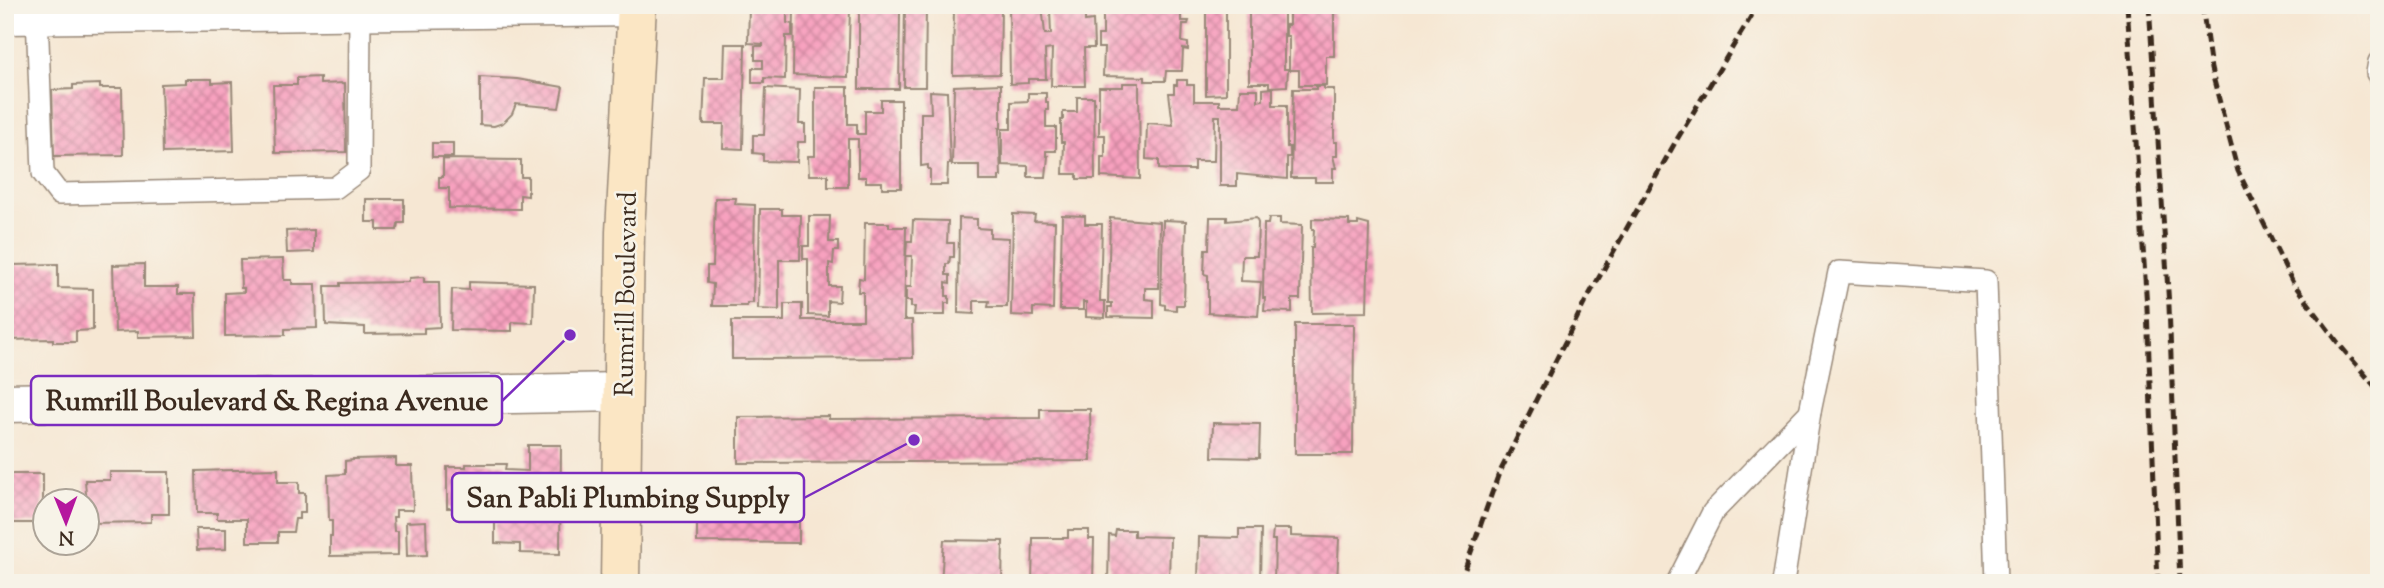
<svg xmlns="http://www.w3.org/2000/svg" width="2384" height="588" font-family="'Sorts Mill Goudy',serif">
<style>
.building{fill:url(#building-cross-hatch)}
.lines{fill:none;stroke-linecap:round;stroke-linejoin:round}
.lane-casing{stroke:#988878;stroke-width:24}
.street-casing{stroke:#988878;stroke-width:41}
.secondary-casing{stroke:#988878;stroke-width:41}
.lane{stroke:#fff;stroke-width:21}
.street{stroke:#fff;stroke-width:38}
.secondary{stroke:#fbe6c4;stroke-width:38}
.rail{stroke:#3b2a1e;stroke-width:5;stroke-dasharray:10 5;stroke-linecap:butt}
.labels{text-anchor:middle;stroke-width:5;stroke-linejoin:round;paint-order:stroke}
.street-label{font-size:26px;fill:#3b2a1e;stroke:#f7f3e8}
.leader{fill:none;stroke:#7b2cbf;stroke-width:2.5}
.callout-dot{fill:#7b2cbf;stroke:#f7f3e8;stroke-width:2.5}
.callout{fill:#f7f3e8;stroke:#7b2cbf;stroke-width:2.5}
.callout-label{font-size:28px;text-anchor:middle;font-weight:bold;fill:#3b2a1e}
</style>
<defs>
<pattern id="building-cross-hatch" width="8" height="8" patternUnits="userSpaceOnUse" patternTransform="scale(1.75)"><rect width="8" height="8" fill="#f8a1bf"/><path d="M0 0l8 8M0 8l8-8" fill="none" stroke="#ca839b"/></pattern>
</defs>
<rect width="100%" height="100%" fill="#f7f3e8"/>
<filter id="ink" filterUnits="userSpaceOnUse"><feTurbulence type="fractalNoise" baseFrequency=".0143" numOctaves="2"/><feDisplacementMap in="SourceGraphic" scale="14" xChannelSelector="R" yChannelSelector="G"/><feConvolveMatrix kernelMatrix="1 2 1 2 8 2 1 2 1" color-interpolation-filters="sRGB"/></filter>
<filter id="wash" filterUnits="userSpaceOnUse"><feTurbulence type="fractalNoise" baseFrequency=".00686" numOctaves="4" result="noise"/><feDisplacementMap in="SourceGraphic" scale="28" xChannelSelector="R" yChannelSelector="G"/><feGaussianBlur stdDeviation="1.57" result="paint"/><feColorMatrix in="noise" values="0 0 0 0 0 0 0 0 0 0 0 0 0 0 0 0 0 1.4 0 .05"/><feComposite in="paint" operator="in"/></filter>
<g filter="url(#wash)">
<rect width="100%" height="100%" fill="#f6e7d3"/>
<g id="blocks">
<!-- building -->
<g class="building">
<polygon points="794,5 844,5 844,8 850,8 848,77 793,75"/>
<polygon points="859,5 880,5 880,10 900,11 899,89 859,89"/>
<polygon points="905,5 926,5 925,87 904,87"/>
<polygon points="954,5 1001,5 1000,74 953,75"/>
<polygon points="1009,5 1029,5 1029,10 1034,10 1034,5 1042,5 1045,34 1051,34 1050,9 1085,9 1085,21 1093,20 1094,48 1084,48 1085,86 1051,86 1052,49 1045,50 1046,79 1028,79 1028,83 1010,84"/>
<polygon points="1146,5 1181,5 1181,21 1189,21 1188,24 1183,24 1182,42 1188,43 1188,50 1183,49 1182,71 1166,71 1165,81 1145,81 1145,77 1103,76 1104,48 1098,48 1098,35 1103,35 1103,11 1108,11 1108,7 1134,8 1134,12 1146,13"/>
<polygon points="1206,5 1226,5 1226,94 1206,95"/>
<polygon points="1249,5 1284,5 1284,69 1288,69 1287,86 1269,87 1269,83 1249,83"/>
<polygon points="1289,5 1334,6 1334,56 1326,56 1326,85 1299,85 1299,70 1289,70 1289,36 1286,36 1286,25 1289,25"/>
<polygon points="749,8 787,9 787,23 792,24 792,36 786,36 785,79 764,78 764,83 752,83 752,68 763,68 763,60 755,60 755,46 763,46 763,44 748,43"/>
<polygon points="725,44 745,44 743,149 723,148 724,124 703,124 705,78 724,78"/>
<polygon points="320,77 320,84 345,83 346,152 275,153 273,85 297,85 297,78"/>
<polygon points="480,77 517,79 563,87 559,108 516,104 512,114 503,123 494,126 480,125"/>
<polygon points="185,79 212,79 212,83 232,82 234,151 163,153 161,84 185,83"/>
<polygon points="1177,80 1187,80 1187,85 1194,85 1194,101 1219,101 1219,105 1239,105 1240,89 1258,89 1258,101 1263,100 1263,89 1273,88 1273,105 1287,105 1287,147 1290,147 1290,157 1287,157 1287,179 1237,174 1237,186 1220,186 1220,116 1215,116 1214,161 1194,161 1194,170 1173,170 1159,169 1159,160 1146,159 1147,123 1173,125 1169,93 1174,93 1174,85 1177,85"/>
<polygon points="1123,83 1139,83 1140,179 1101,177 1101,157 1105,157 1105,135 1099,135 1099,87 1123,87"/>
<polygon points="100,84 100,88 122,88 123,155 54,156 52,90 73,89 73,85"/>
<polygon points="1001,84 1001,128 999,128 1001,176 999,176 999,181 979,181 979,165 952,165 954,86"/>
<polygon points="1316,86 1324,86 1324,89 1334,89 1334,142 1337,142 1337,156 1333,156 1336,168 1333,168 1333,182 1315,182 1315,178 1291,178 1293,89 1316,89"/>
<polygon points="815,87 848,87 848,124 857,124 857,134 865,134 865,111 881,111 881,100 901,100 901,188 882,188 882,182 866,182 866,177 858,177 858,139 848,139 848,187 828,187 828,175 809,175 808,156 815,156"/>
<polygon points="766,88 800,90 799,124 805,124 805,142 798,142 797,162 763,161 763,154 753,153 753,135 764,135"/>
<polygon points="930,91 947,92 950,164 948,164 947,185 930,185 930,169 928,169 928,165 921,166 921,113 931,113"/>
<polygon points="1028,93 1046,93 1046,102 1048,102 1048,110 1046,110 1046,127 1056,127 1056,151 1046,151 1046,156 1048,156 1046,177 1028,177 1028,166 1002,165 1002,129 1011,129 1011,102 1028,101"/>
<polygon points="1077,97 1094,97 1095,179 1077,179 1077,174 1063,174 1064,142 1061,142 1061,120 1063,120 1063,112 1077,112"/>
<rect x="432" y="143" width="21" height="14"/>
<polygon points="443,159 521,160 521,177 528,177 528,196 520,195 520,209 449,208 449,188 439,188 439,177 443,177"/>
<polygon points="715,198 736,198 735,204 755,205 753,303 747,303 747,306 712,306 713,284 707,283 707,266 713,266"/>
<polygon points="366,199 404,199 404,223 398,223 397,230 377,230 377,222 366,222"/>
<polygon points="760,209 782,209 782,215 801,215 800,260 779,260 779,310 758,309"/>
<polygon points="1013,214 1035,215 1034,221 1055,222 1053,309 1033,308 1033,316 1011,315"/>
<polygon points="1062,215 1085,216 1085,224 1102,224 1100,301 1105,301 1105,318 1086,317 1086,302 1083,302 1083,310 1060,310"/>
<polygon points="809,216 830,216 829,242 838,242 838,251 834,251 833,264 829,263 829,286 840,286 839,302 828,301 828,316 808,315 808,259 803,259 803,246 809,246"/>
<polygon points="1210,217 1227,217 1227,221 1256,218 1258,223 1257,256 1242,256 1241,281 1261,282 1258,316 1208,313 1208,275 1204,274 1205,249 1209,249"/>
<polygon points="959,218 977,219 977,228 990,229 990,237 1009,238 1007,307 988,307 989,301 974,301 974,314 958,313"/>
<polygon points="1110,218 1160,222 1159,288 1145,288 1145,299 1154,300 1154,318 1108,317 1108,307 1112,307 1112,303 1108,303"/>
<polygon points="1269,218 1280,218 1280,224 1302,225 1300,299 1292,299 1292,312 1264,311 1265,298 1263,298 1264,224 1268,224"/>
<polygon points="1312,219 1349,220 1349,225 1358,225 1358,222 1369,225 1367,312 1312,313 1311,248 1313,248 1314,229 1312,229"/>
<polygon points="913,220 948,221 947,243 954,243 954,257 950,257 949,264 946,264 946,275 950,275 950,283 946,282 946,296 949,296 949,303 945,303 945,315 914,315 915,307 911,307 911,301 906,301 906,287 911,287 912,256 906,256 907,241 912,241"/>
<polygon points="1163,220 1186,221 1184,305 1176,305 1176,310 1165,309 1165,305 1161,304"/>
<polygon points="865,223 889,223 889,227 906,227 904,320 912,320 913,358 732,359 732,321 784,321 784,304 802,304 802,320 863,320 863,292 858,292 859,278 864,279"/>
<polygon points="314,230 314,252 287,253 286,231"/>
<polygon points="283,259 284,280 292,280 292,284 316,284 317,328 285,329 285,335 225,336 225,293 244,292 244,288 241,288 240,260"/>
<polygon points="58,264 58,288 93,289 93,330 76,331 76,342 53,342 53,339 5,340 5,280 11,280 11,265"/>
<polygon points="144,264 144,287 178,287 178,294 195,294 196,336 138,337 138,331 115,332 113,265"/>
<polygon points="424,277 424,282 439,282 440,327 424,328 424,333 365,334 365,327 326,325 325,286 340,286 340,283 409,282 409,278"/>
<polygon points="469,282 534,284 533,323 512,322 512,331 451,330 452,289 469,290"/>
<polygon points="1295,324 1354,324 1353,454 1295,454"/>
<polygon points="1040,409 1090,409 1091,461 738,463 738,417 829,416 829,419 1040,418"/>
<polygon points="1213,423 1260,424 1259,458 1212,457"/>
<polygon points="528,445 561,445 560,554 520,553 520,544 495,543 495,522 527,521 527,517 465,516 466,508 447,508 447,467 466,467 466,464 506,464 505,470 528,471"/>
<polygon points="396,458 396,466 412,466 413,510 396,510 396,517 393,517 394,531 398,531 398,555 330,556 330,536 332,536 332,521 329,521 328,475 345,474 345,461 353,460 353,459"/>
<polygon points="278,469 278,482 299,482 299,493 305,493 305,513 299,513 299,519 295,519 293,532 278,532 278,542 247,542 247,519 217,519 217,513 197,513 196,471"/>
<polygon points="110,472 169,472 169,514 151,514 151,522 88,523 85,480 110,480"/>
<rect x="5" y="474" width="38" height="49"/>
<polygon points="741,483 796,483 795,495 799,495 799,543 697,542 697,495 741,494"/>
<polygon points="426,521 427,555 407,556 406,522"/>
<polygon points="196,529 226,529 226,549 197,550"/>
<polygon points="1239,529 1261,529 1260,583 1198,583 1199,537 1239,538"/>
<polygon points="1273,529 1291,529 1291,536 1339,538 1337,583 1274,583 1275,540 1272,540"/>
<polygon points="1068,530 1089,530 1089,539 1094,539 1093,583 1032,583 1033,538 1068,538"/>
<polygon points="1116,530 1134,530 1134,536 1170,537 1169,583 1108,583 1109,535 1115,536"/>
<polygon points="944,540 1003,541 1002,583 941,583"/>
</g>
</g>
</g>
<g filter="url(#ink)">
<use href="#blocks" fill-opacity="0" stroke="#988878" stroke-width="2"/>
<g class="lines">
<!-- lane casing -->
<g class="lane-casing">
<g id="lane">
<polyline points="37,14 43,173 59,194 335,188 359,170 360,10"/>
<polyline points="2379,62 2377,73 2379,76"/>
<polyline points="1677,583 1713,512 1810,412"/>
<polyline points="1783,583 1810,412 1839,272 1986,281 1996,583"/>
</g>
</g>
<!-- street casing -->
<g class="street-casing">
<g id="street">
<polyline points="5,15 637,7"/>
<polyline points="5,403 622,392"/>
</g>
</g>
<!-- secondary casing -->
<g class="secondary-casing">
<polyline id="secondary" points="620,583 625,232 637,5"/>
</g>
<!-- lane -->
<use href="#lane" class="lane"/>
<!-- street -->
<use href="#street" class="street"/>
<!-- secondary -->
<use href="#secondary" class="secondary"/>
<!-- rail -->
<g class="rail">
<polyline points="2127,5 2147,308 2158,583"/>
<polyline points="2149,5 2169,306 2180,583"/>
<polyline points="2202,5 2211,69 2238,171 2293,283 2342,348 2379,391"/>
<polyline points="1460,583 1498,476 1584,304 1676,141 1758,5"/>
</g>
</g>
</g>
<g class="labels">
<!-- street labels -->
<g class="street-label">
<text transform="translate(625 294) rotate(-89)" y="9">Rumrill Boulevard</text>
</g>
</g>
<!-- callouts -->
<path class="leader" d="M570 335L502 401M914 440L804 498"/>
<g class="callout-dot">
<circle cx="570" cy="335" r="7"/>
<circle cx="914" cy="440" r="7"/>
</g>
<g class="callout">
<rect x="31" y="376" width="471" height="49" rx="7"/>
<rect x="452" y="473" width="352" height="49" rx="7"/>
</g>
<g class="callout-label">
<text x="267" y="410">Rumrill Boulevard &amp; Regina Avenue</text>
<text x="628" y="507">San Pabli Plumbing Supply</text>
</g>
<!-- margin -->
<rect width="2384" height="588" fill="none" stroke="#f7f3e8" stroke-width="28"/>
<!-- north arrow -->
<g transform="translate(66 522) rotate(179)"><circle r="33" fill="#f7f3e8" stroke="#aca397" stroke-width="2"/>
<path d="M0-5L12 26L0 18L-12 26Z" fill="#b5179e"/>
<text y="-10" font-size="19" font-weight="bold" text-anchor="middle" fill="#3b2a1e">N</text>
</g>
</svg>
